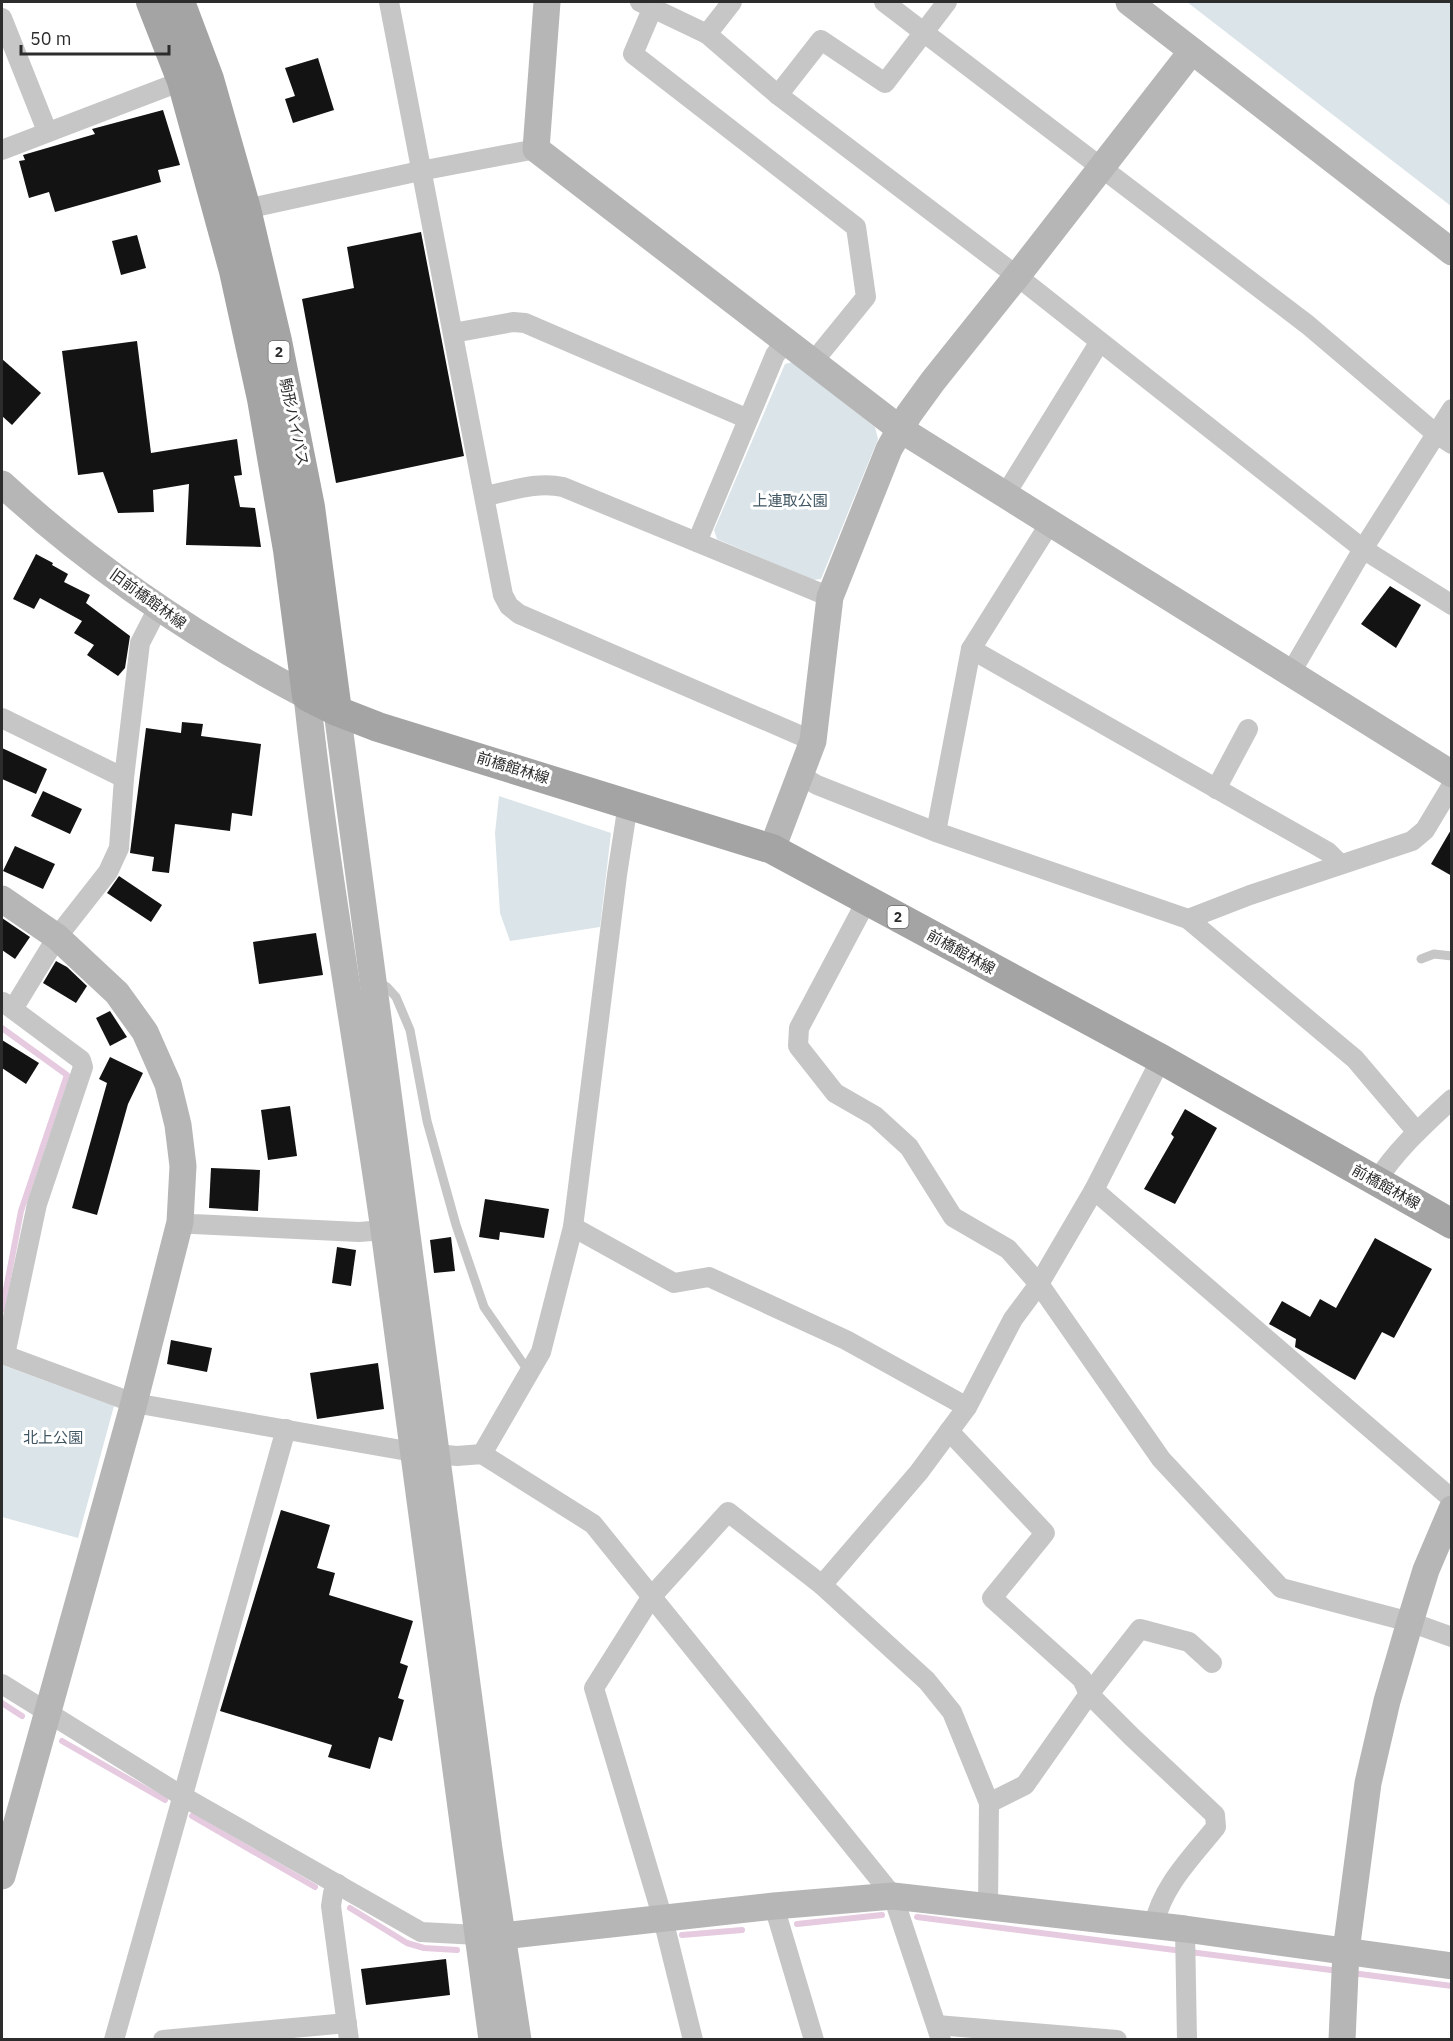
<svg xmlns="http://www.w3.org/2000/svg" width="1453" height="2041" font-family="'IBM Plex Sans','Noto Sans JP',sans-serif">
<style>
.green{fill:#dbe4e8}
.lines{fill:none;stroke-linecap:round;stroke-linejoin:round}
.stream{stroke:#e6cae0;stroke-width:6}
.building{fill:#131313}
.lane{stroke:#c6c6c6;stroke-width:9}
.street{stroke:#c6c6c6;stroke-width:20}
.secondary{stroke:#b6b6b6;stroke-width:27}
.primary{stroke:#a4a4a4;stroke-width:30}
.labels{text-anchor:middle;stroke-width:6;stroke-linejoin:round;paint-order:stroke}
.shield{fill:#fff;stroke:#6b6b6b;stroke-width:1.5}
.shield-label{font-size:14px;font-weight:bold;fill:#2c2c2c}
.street-label{font-size:15px;fill:#2c2c2c;stroke:#fff}
.park-label{font-size:15px;fill:#3f5562;stroke:#fff}
</style>
<rect width="100%" height="100%" fill="#fff"/>
<!-- green -->
<g class="green">
<polygon points="1187,2 1451,2 1451,206"/>
<polygon points="793,362 875,427 878,439 821,579 813,580 717,539 714,530 785,364"/>
<polygon points="499,796 611,833 600,927 510,941 500,913 495,833"/>
<polygon points="2,1365 114,1406 78,1538 2,1517"/>
</g>
<g class="lines">
<!-- stream -->
<g class="stream">
<polyline points="2,1028 67,1075 21,1211 2,1310"/>
<polyline points="2,1703 22,1716"/>
<polyline points="62,1741 165,1800"/>
<polyline points="192,1816 315,1887"/>
<polyline points="350,1908 407,1943 424,1948 457,1950"/>
<polyline points="917,1917 1339,1971"/>
<polyline points="797,1924 882,1915"/>
<polyline points="682,1935 742,1930"/>
<polyline points="1352,1973 1452,1986"/>
</g>
</g>
<!-- building -->
<g class="building">
<polygon points="318,58 334,110 293,123 285,99 295,96 285,68"/>
<polygon points="163,110 180,165 158,170 161,182 55,212 49,192 29,198 19,161 25,160 23,155 95,134 92,129"/>
<polygon points="421,232 464,456 336,483 302,299 354,288 347,247"/>
<polygon points="137,235 146,268 121,275 112,241"/>
<polygon points="137,341 151,453 237,439 242,475 234,476 240,507 255,508 261,547 186,545 189,484 153,490 154,512 118,513 103,472 78,475 62,351"/>
<polygon points="2,359 41,393 12,425 2,416"/>
<polygon points="36,554 53,563 52,565 68,574 64,582 90,595 86,603 130,636 125,668 118,676 87,655 94,645 74,633 82,621 40,598 34,609 13,599"/>
<polygon points="1390,586 1421,605 1396,648 1361,624"/>
<polygon points="182,722 203,724 201,736 261,744 252,816 232,813 230,831 175,824 169,873 152,871 154,857 130,853 146,728 181,733"/>
<polygon points="2,748 47,769 36,794 2,779"/>
<polygon points="43,791 82,809 70,834 31,816"/>
<polygon points="1452,828 1452,876 1431,864"/>
<polygon points="15,846 55,864 43,889 3,871"/>
<polygon points="119,876 162,905 151,922 107,893"/>
<polygon points="2,918 30,937 15,959 2,950"/>
<polygon points="316,933 323,975 259,984 253,942"/>
<polygon points="56,961 67,967 87,986 76,1003 43,983"/>
<polygon points="110,1011 127,1037 110,1046 96,1018"/>
<polygon points="2,1040 39,1063 26,1084 2,1068"/>
<polygon points="110,1057 143,1073 128,1104 97,1215 72,1208 107,1083 99,1079"/>
<polygon points="290,1106 297,1156 268,1160 261,1110"/>
<polygon points="1185,1109 1217,1128 1175,1204 1144,1189 1174,1137 1171,1134"/>
<polygon points="211,1168 260,1170 258,1211 209,1208"/>
<polygon points="485,1199 549,1209 544,1238 500,1232 499,1240 479,1237"/>
<polygon points="451,1237 455,1271 434,1273 430,1240"/>
<polygon points="1375,1238 1432,1269 1394,1338 1382,1332 1355,1380 1295,1347 1296,1339 1269,1324 1282,1301 1310,1317 1320,1299 1336,1308"/>
<polygon points="337,1247 356,1250 351,1286 332,1283"/>
<polygon points="171,1340 212,1348 207,1372 167,1364"/>
<polygon points="378,1363 384,1409 317,1419 310,1373"/>
<polygon points="281,1510 330,1525 317,1568 335,1573 329,1595 413,1621 400,1663 408,1666 398,1698 404,1700 392,1741 379,1737 370,1769 328,1757 332,1745 220,1711"/>
<polygon points="446,1959 450,1995 366,2005 361,1969"/>
</g>
<g class="lines">
<!-- lane -->
<g class="lane">
<polyline points="1421,959 1434,954 1452,956"/>
<polyline points="379,982 387,987 396,997 410,1030 427,1121 456,1225 484,1307 529,1372"/>
</g>
<!-- street -->
<g class="street">
<polyline points="389,2 503,595 509,606 519,614 813,741"/>
<polyline points="640,2 707,34 778,95 1017,276 1363,549 1452,605"/>
<polyline points="884,2 1308,325 1435,433 1452,444"/>
<polyline points="653,7 633,54 856,227 866,297 813,362"/>
<polyline points="2,18 47,131"/>
<polyline points="707,34 732,2"/>
<polyline points="778,95 821,40 885,83 947,2"/>
<polyline points="2,150 182,81"/>
<polyline points="246,209 420,171 536,149"/>
<polyline points="453,333 513,322 525,323 748,419"/>
<polyline points="1005,495 1099,343"/>
<path d="M486 496C511 491 537 481 563 487L830 597"/>
<polyline points="697,542 775,355 786,341"/>
<polyline points="971,649 1328,852 1340,864"/>
<polyline points="1290,674 1363,549 1452,409"/>
<polyline points="2,718 124,778"/>
<polyline points="800,775 817,785 936,832 1188,919 1355,1059 1417,1132"/>
<polyline points="1216,789 1248,729"/>
<polyline points="936,832 971,649 1050,523"/>
<polyline points="867,900 799,1028 798,1046 835,1093 875,1116 909,1147 953,1217 1008,1249 1039,1284 1161,1459 1281,1588 1410,1622 1452,1637"/>
<polyline points="1188,919 1250,895 1412,841 1425,830 1452,785"/>
<polyline points="3,1002 81,1060 83,1067 37,1204 5,1355"/>
<polyline points="13,1009 57,937 108,872 119,848 124,778 140,643 158,608"/>
<path d="M1376 1182C1396 1150 1424 1125 1452 1099"/>
<polyline points="1094,1190 1452,1499"/>
<polyline points="180,1222 193,1224 359,1232 384,1230"/>
<polyline points="573,1227 674,1283 709,1277 846,1340 967,1407"/>
<polyline points="2,1354 134,1403 413,1452 457,1456 482,1454 593,1524 893,1896 941,2040"/>
<path d="M949 1431 1045 1533 992 1598 1082 1679 1089 1694 1132 1737 1215 1815 1216 1827C1192 1857 1162 1886 1154 1925"/>
<polyline points="482,1454 541,1352 573,1227 617,875 628,804"/>
<polyline points="822,1585 919,1472 967,1407 1013,1319 1039,1284 1094,1190 1161,1059"/>
<polyline points="2,1684 182,1796 421,1932 478,1935"/>
<polyline points="989,1803 1025,1785 1089,1694 1140,1629 1189,1642 1212,1663"/>
<polyline points="338,1884 333,1893 331,1906 349,2040"/>
<polyline points="774,1906 814,2040"/>
<polyline points="1185,1929 1187,2040"/>
<polyline points="937,2025 1117,2040"/>
<polyline points="114,2040 286,1429"/>
<polyline points="163,2040 347,2023"/>
<polyline points="693,2040 663,1919 594,1688 652,1596 728,1512 822,1585 927,1681 952,1712 989,1803 988,1907"/>
</g>
<!-- secondary -->
<g class="secondary">
<polyline points="547,2 536,149 900,429 1452,774"/>
<polyline points="1129,2 1452,252"/>
<path d="M2 484C93 568 197 638 307 696 326 875 359 1052 384 1230L492 2040"/>
<polyline points="337,711 489,1849 518,2040"/>
<polyline points="772,849 813,741 830,597 889,449 909,414 933,381 1017,276 1192,51"/>
<polyline points="2,899 57,937 117,993 145,1032 168,1084 178,1125 183,1166 180,1222 134,1403 2,1876"/>
<polyline points="502,1936 774,1906 893,1896 1185,1929 1452,1966"/>
<polyline points="1342,2040 1346,1951 1368,1783 1387,1701 1410,1622 1426,1570 1452,1509"/>
</g>
<!-- primary -->
<g class="primary">
<polyline points="151,2 182,81 234,271 262,399 288,550 307,696 337,711 378,727 772,849 1161,1059 1452,1224"/>
<polyline points="180,2 209,79 246,209 277,341 310,507 337,711"/>
</g>
</g>
<g class="labels">
<!-- shield labels -->
<g class="shield">
<rect x="268.5" y="341" width="21" height="22" rx="4.5"/>
<rect x="887.5" y="906" width="21" height="22" rx="4.5"/>
</g>
<g class="shield-label">
<text x="279" y="357">2</text>
<text x="898" y="922">2</text>
</g>
<!-- street labels -->
<g class="street-label">
<text transform="translate(294 422) rotate(78)" y="5">駒形バイパス</text>
<text transform="translate(148 599) rotate(36)" y="5">旧前橋館林線</text>
<text transform="translate(513 768) rotate(17)" y="5">前橋館林線</text>
<text transform="translate(961 952) rotate(29)" y="5">前橋館林線</text>
<text transform="translate(1386 1187) rotate(29)" y="5">前橋館林線</text>
</g>
<!-- park labels -->
<g class="park-label">
<text x="790" y="506">上連取公園</text>
<text x="53" y="1443">北上公園</text>
</g>
</g>
<!-- border -->
<rect width="1453" height="2041" fill="none" stroke="#2c2c2c" stroke-width="6"/>
<!-- scale -->
<path d="M21 45v9h148v-9" fill="none" stroke="#2c2c2c" stroke-width="3"/>
<text x="30" y="45" font-size="18" fill="#2c2c2c" stroke="#ffffff" stroke-width="4.5" paint-order="stroke">50 m</text>
</svg>
